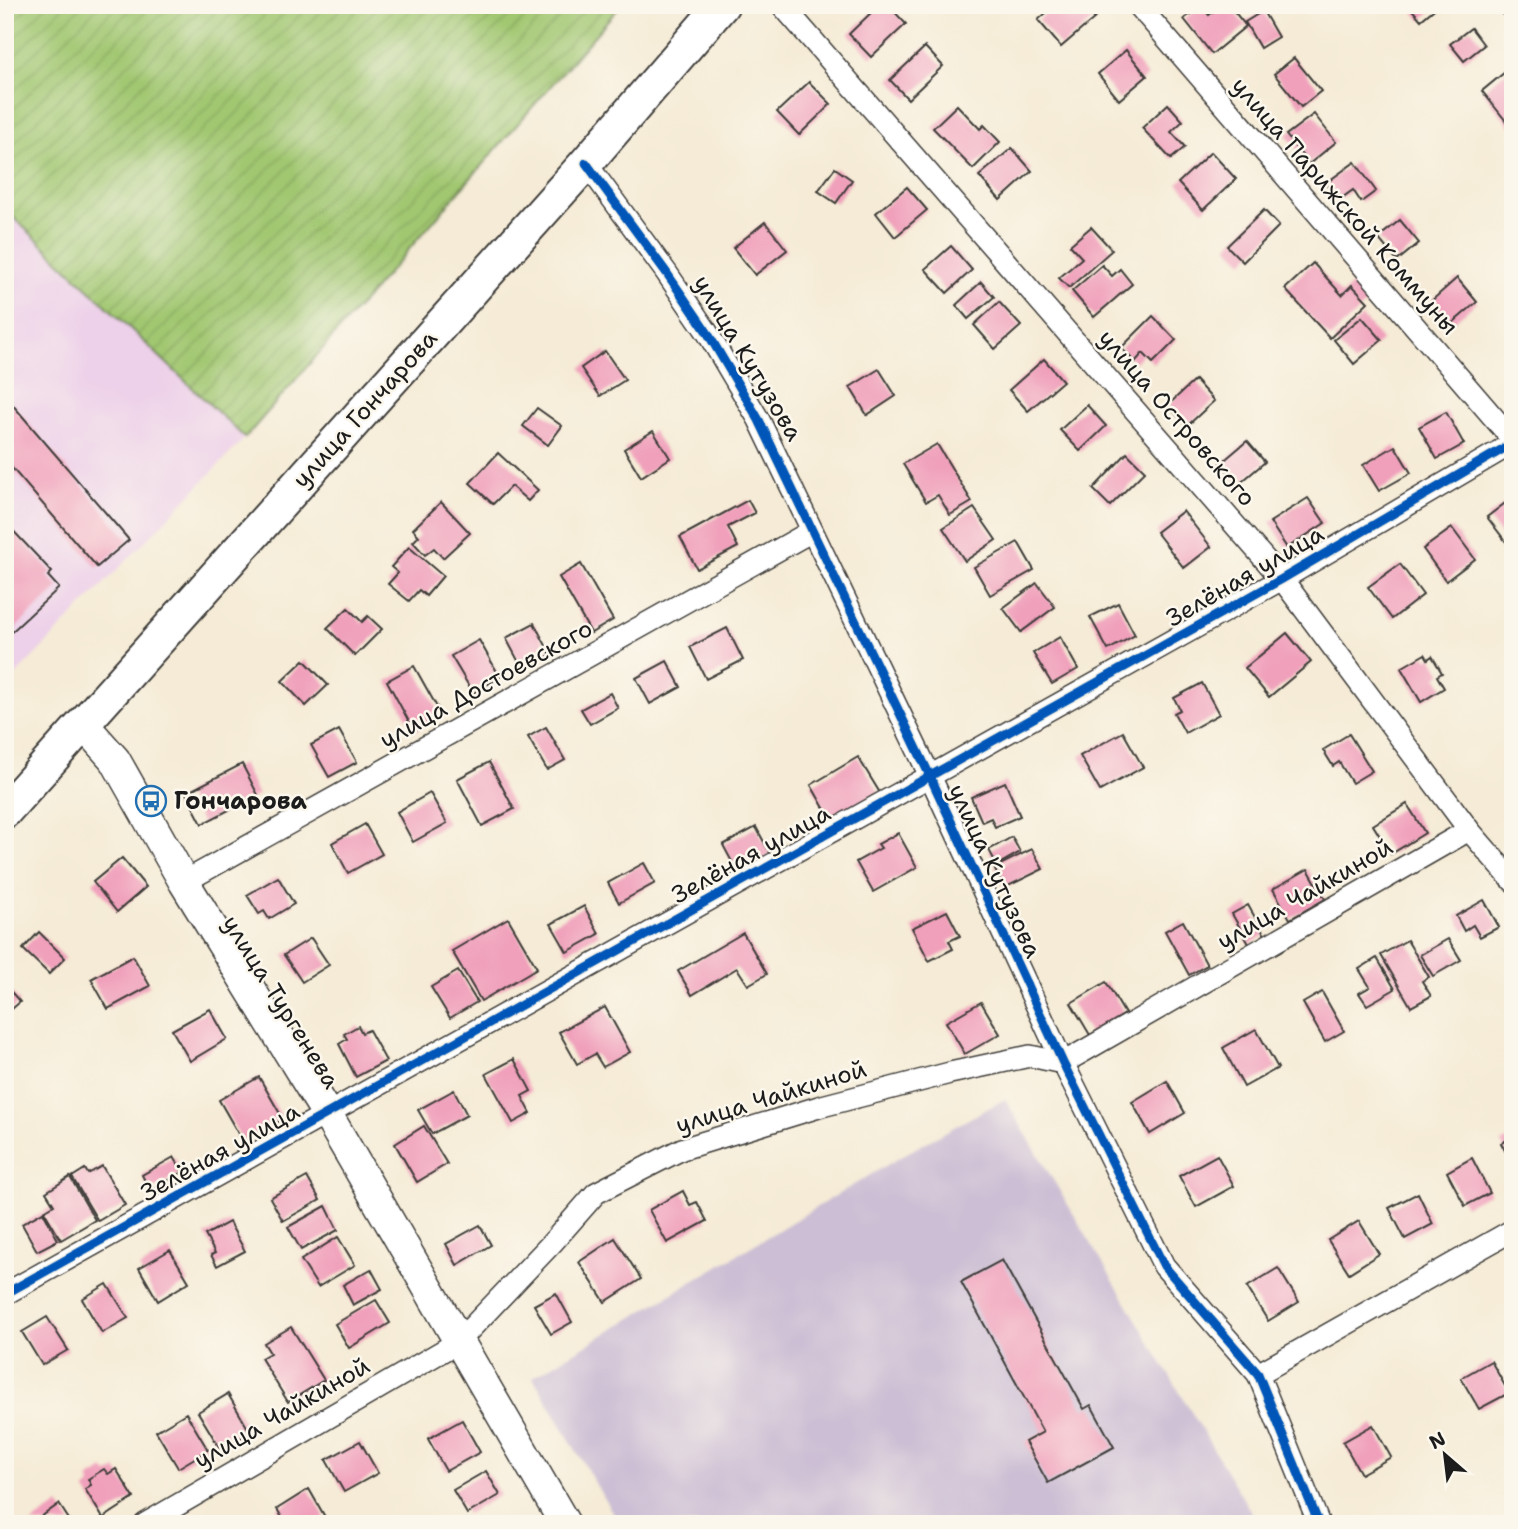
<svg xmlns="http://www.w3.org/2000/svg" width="1518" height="1529" font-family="'Shantell Sans',sans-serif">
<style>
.built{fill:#edd0e9}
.industrial{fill:#ccbed4}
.garden{fill:url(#garden-furrows);stroke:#5e7246;stroke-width:2}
.building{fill:#f0a0bb}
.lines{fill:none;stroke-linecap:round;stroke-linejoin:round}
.street-casing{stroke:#3d3b38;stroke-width:24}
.secondary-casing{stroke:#3d3b38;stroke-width:33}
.primary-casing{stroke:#3d3b38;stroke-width:37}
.street{stroke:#fff;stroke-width:21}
.secondary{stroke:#fff;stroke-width:30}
.primary{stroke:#fff;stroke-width:33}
.cycleway-casing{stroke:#fbf7ec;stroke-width:13}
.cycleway{stroke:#0057b8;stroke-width:9}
.labels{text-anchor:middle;stroke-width:5;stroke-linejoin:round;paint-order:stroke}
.street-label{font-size:24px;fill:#1c1c1c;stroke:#fbf7ec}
.poi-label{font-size:24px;font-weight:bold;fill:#1c1c1c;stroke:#fbf7ec;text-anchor:start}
</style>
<defs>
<pattern id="garden-furrows" width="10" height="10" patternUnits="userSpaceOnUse" patternTransform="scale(1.75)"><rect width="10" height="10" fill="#a1c771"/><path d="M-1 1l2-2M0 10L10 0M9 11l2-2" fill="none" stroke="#8aaa61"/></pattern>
</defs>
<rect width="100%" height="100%" fill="#fbf7ec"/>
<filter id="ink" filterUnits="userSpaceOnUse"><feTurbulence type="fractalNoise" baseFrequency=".0143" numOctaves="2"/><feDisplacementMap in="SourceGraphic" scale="14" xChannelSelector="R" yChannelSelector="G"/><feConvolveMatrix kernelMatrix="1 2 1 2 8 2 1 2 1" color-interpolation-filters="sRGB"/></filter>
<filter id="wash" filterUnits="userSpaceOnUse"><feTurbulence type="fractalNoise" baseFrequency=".00686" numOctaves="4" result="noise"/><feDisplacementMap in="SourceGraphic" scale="28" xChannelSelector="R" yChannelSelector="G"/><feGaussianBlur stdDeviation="1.57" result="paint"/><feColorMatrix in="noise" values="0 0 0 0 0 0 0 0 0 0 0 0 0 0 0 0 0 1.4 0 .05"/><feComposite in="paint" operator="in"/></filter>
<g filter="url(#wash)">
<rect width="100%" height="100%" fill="#f5ebd6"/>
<!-- built -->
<polygon class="built" points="5,209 245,438 5,686"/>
<!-- industrial -->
<polygon class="industrial" points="1005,1099 1258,1524 619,1524 533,1377 907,1153"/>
<!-- garden -->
<polygon class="garden" points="5,5 621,5 245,438 5,209"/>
<g id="blocks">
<!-- building -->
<g class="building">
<polygon points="879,5 888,5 906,24 871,57 849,34"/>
<polygon points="1055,5 1084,5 1095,18 1061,47 1038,20"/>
<polygon points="1221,5 1229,5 1246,26 1212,54 1184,19 1201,6 1209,15"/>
<polygon points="1408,5 1439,5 1421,20"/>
<polygon points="1263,11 1278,37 1260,48 1245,22"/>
<polygon points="1471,28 1484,45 1464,61 1450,44"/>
<polygon points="925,47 943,66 908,99 890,80"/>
<polygon points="1126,50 1147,76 1119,100 1098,74"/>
<polygon points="1294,58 1321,91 1301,107 1274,74"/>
<polygon points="1510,68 1513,72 1513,123 1510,126 1482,91"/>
<polygon points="809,82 831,104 799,135 777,112"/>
<polygon points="1168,104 1183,121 1171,132 1185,147 1171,159 1142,128"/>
<polygon points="957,105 980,129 984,125 1000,142 973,169 933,128"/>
<polygon points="1314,114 1336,142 1309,164 1286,135"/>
<polygon points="1012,148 1032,171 1000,200 979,176"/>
<polygon points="1211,152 1236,179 1203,210 1178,183"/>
<polygon points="1355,162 1376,191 1361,202 1353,190 1339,200 1326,183"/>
<polygon points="835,168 852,180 836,203 818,191"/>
<polygon points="907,187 927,210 895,237 876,213"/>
<polygon points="1264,210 1279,226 1243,262 1227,246"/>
<polygon points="1400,220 1419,243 1397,261 1378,238"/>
<polygon points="765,222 787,250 755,275 733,248"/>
<polygon points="1091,227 1112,250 1069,288 1059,278 1082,258 1070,245"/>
<polygon points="951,246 972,270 947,293 925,269"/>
<polygon points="1313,263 1342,295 1352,285 1368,302 1330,338 1285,289"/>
<polygon points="1102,265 1112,276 1120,269 1132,284 1094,317 1072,291"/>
<polygon points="1457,278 1477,302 1449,326 1429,303"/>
<polygon points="981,282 994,297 968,319 956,305"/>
<polygon points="999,302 1021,326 995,349 974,325"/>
<polygon points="1153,316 1176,340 1153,363 1143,353 1135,362 1121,348"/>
<polygon points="1362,317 1382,340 1354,364 1334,340"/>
<polygon points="605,351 625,380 600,396 581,368"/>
<polygon points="1044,359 1063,381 1028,411 1009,390"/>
<polygon points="879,369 896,396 867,415 850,387"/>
<polygon points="1195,380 1214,401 1187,426 1168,405"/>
<polygon points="5,396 129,540 97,567 5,460"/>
<polygon points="1087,405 1106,426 1080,451 1060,430"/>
<polygon points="537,408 562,426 548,445 523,426"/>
<polygon points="1446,412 1464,444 1437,459 1419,427"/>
<polygon points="653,431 670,458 641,477 624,449"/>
<polygon points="1247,441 1265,462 1239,484 1221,463"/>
<polygon points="937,444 972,502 950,515 938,495 926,502 903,464"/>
<polygon points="1395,446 1411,473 1379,491 1363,465"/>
<polygon points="498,453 538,490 528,501 511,486 493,504 470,483"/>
<polygon points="1127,453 1145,471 1110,506 1093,489"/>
<polygon points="1513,497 1513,551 1487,517"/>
<polygon points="1308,498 1325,523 1287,548 1270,522"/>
<polygon points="748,500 755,513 728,527 738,547 697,569 680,537"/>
<polygon points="441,502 470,533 443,558 434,548 425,555 413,542 419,536 413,529"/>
<polygon points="974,508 996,540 965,561 943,528"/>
<polygon points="1183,511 1211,547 1184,568 1156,532"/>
<polygon points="5,522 52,572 48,576 59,588 5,638"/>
<polygon points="1452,528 1475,559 1446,581 1423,549"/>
<polygon points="1018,542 1034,570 990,595 974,567"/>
<polygon points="409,547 443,576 426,596 419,590 409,601 388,584 398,573 391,567"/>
<polygon points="581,564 613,620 591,633 559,577"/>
<polygon points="1400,564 1423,595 1392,619 1368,587"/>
<polygon points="1037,583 1055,607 1021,632 1003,608"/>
<polygon points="1118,603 1135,635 1108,650 1090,617"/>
<polygon points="348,608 362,622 368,616 382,629 355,656 327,628"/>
<polygon points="534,623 551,655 523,670 506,638"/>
<polygon points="727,628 743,660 706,679 690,647"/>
<polygon points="1287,633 1311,662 1269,697 1245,668"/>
<polygon points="1060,637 1078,669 1052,684 1033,653"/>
<polygon points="479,640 500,677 473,693 451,656"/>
<polygon points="1425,654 1428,659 1432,656 1442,673 1437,676 1444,688 1421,702 1401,668"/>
<polygon points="304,660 328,685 306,706 282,681"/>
<polygon points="667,661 681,687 650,704 636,678"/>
<polygon points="414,666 442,716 414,731 387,681"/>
<polygon points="1202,683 1219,714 1185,733 1174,713 1180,710 1174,698"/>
<polygon points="610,693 618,708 590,724 581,709"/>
<polygon points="546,727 565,760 547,770 528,737"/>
<polygon points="339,730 357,762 329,777 311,745"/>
<polygon points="1123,732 1143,767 1100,791 1080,756"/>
<polygon points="1349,734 1372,771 1352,783 1339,762 1333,766 1323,750"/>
<polygon points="858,757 880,793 832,822 811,785"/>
<polygon points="489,762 514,809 482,826 457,779"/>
<polygon points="242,764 258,795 202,824 186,793"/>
<polygon points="1005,782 1020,816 995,827 991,818 982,822 971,797"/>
<polygon points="430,793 447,823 413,842 397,812"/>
<polygon points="1407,804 1425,833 1391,854 1373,825"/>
<polygon points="365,824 382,854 348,873 332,843"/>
<polygon points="756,827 771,855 738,873 723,845"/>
<polygon points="898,833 917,867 873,892 856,862 881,848 878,844"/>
<polygon points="1012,837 1020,852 997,865 989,850"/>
<polygon points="1032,849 1043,869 1004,888 994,868"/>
<polygon points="122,858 146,887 117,912 93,882"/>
<polygon points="644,863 655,883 619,903 608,883"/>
<polygon points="1308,869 1325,899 1290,919 1273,889"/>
<polygon points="278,877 294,904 269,919 264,911 259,914 247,895"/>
<polygon points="1484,900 1499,927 1480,937 1473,925 1464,931 1456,916"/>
<polygon points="1248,905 1265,935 1249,944 1232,914"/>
<polygon points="584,906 599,934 567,952 551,924"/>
<polygon points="947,911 960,936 949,941 953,949 929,961 912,928"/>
<polygon points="508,918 537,968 481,1001 452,951"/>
<polygon points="1183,921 1207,965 1189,975 1165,931"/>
<polygon points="39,932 65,958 49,974 23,949"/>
<polygon points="743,933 767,974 748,985 737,968 692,995 678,971"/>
<polygon points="311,938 329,965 302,982 284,955"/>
<polygon points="1448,939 1461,960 1433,976 1420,955"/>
<polygon points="1407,940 1429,977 1422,981 1431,996 1411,1007 1381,955"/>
<polygon points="133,956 150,986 108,1009 91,979"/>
<polygon points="1377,958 1395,989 1367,1005 1359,993 1370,987 1359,969"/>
<polygon points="458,971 477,1002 450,1018 431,987"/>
<polygon points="1106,982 1125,1014 1090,1035 1071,1003"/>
<polygon points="5,985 20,1002 5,1015"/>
<polygon points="1322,992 1344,1031 1325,1042 1303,1003"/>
<polygon points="981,1002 1000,1034 965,1054 946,1022"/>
<polygon points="605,1007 630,1052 603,1067 595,1054 577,1064 559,1032"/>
<polygon points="210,1009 227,1039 190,1061 172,1030"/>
<polygon points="358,1026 362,1033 369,1030 386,1061 356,1077 339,1044 347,1039 344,1034"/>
<polygon points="1256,1029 1278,1068 1244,1087 1223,1048"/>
<polygon points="514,1059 531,1091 522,1096 531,1113 513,1123 486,1074"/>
<polygon points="259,1077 283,1119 243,1142 219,1100"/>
<polygon points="1167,1081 1185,1113 1150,1134 1132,1102"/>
<polygon points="454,1090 467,1115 432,1134 418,1110"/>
<polygon points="424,1126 447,1164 417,1182 395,1144"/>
<polygon points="1513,1137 1513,1166 1501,1143"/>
<polygon points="1217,1155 1234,1186 1196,1207 1179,1176"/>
<polygon points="174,1157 183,1172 150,1191 142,1175"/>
<polygon points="1472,1158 1490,1193 1465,1206 1447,1172"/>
<polygon points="102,1166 125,1205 98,1221 72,1177 85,1169 88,1174"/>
<polygon points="70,1177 95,1220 61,1240 44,1211 54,1205 46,1192"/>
<polygon points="307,1177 320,1200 283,1221 270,1198"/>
<polygon points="683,1191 690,1205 697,1202 707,1221 667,1243 649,1210"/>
<polygon points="1418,1193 1433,1224 1405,1239 1389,1208"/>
<polygon points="326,1206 338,1230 301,1250 288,1227"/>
<polygon points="43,1212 58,1240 37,1251 22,1224"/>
<polygon points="1359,1221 1379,1254 1349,1273 1328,1240"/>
<polygon points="229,1222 245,1251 217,1266 211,1255 215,1253 205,1235"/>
<polygon points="480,1225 491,1245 457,1265 446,1244"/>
<polygon points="338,1237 355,1265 318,1287 301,1260"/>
<polygon points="615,1238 641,1279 605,1302 579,1262"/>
<polygon points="170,1250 189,1282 158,1301 139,1268"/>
<polygon points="1002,1260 1084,1409 1091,1405 1114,1447 1048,1483 1025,1442 1043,1432 961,1282"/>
<polygon points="1278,1268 1299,1302 1268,1321 1247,1287"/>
<polygon points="371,1269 382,1289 353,1305 343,1285"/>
<polygon points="107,1284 128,1318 102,1333 82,1299"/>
<polygon points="556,1293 572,1322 551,1334 534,1305"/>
<polygon points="376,1300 390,1323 349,1348 335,1324"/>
<polygon points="47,1317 68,1350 42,1365 22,1332"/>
<polygon points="291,1327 324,1380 288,1402 261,1358 270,1353 264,1343"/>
<polygon points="1491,1361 1509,1393 1479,1409 1461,1378"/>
<polygon points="228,1394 250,1432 221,1450 198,1412"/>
<polygon points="186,1413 208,1450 178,1468 156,1431"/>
<polygon points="462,1420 480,1452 446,1471 428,1439"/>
<polygon points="1373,1425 1391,1457 1361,1474 1343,1442"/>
<polygon points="360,1441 378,1473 344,1492 326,1460"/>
<polygon points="104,1469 108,1474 116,1469 134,1498 103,1518 85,1489 91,1485 88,1479"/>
<polygon points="486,1471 500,1495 467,1514 453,1490"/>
<polygon points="309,1489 325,1517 314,1524 286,1524 277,1509"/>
<polygon points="59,1504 72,1524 31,1524"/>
</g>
</g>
</g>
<g filter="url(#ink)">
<use href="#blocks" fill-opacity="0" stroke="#3d3b38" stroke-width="2"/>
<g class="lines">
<!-- street casing -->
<g class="street-casing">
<g id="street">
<polyline points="782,5 1282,579 1469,830 1513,881"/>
<polyline points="1138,5 1513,440"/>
<polyline points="1509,5 1513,9"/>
<polyline points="586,163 666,272 707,332 759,420 930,776 1063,1063 1164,1266 1258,1374 1319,1524"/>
<polyline points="184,882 812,531"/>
<polyline points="5,1294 1282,579 1513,443"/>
<polyline points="1258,1374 1513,1230"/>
<polyline points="145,1524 458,1342 552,1243 596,1193 682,1149 822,1106 950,1073 1030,1056 1063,1063 1469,830"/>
</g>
</g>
<!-- secondary casing -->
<g class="secondary-casing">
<polyline id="secondary" points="83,724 115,760 184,882 327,1114 565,1524"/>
</g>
<!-- primary casing -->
<g class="primary-casing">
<polyline id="primary" points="5,811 586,163 722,5"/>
</g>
<!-- street -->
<use href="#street" class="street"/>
<!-- secondary -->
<use href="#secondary" class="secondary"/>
<!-- primary -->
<use href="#primary" class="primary"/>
<!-- cycleway casing -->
<g class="cycleway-casing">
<g id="cycleway">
<polyline points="586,163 666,272 707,332 759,420 930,776 1063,1063 1164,1266 1258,1374 1319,1524"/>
<polyline points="5,1294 1282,579 1513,443"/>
</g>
</g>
<!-- cycleway -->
<use href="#cycleway" class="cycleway"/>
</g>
</g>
<!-- icons -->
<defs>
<g id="bus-ring" transform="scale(1.575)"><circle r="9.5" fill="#fbf7ec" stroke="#1f6fb2" stroke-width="1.5"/><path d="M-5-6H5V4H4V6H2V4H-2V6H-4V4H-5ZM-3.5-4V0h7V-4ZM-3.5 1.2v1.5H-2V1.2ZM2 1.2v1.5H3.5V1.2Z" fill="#1f6fb2"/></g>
</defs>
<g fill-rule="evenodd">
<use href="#bus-ring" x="151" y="801"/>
</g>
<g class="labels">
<!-- street labels -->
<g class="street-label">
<text transform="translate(1345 206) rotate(49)" y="8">улица Парижской Коммуны</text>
<text transform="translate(748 358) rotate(59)" y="8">улица Кутузова</text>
<text transform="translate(365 409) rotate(-48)" y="8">улица Гончарова</text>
<text transform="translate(1177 418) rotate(49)" y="8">улица Островского</text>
<text transform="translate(1245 576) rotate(-30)" y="8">Зелёная улица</text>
<text transform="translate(486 684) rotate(-29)" y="8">улица Достоевского</text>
<text transform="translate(751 854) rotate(-29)" y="8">Зелёная улица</text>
<text transform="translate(995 871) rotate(65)" y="8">улица Кутузова</text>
<text transform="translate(1305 894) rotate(-30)" y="8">улица Чайкиной</text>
<text transform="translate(281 1002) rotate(58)" y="8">улица Тургенева</text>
<text transform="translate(771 1097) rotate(-17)" y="8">улица Чайкиной</text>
<text transform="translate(220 1152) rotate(-29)" y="8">Зелёная улица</text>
<text transform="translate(282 1413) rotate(-30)" y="8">улица Чайкиной</text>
</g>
<!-- poi labels -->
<g class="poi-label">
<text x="174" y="809">Гончарова</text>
</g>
</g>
<!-- margin -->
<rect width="1518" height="1529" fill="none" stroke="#fbf7ec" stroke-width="28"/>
<!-- north arrow -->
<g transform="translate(1445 1455) rotate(332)" stroke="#fbf7ec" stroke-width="5" paint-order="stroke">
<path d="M0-5L12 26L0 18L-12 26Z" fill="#1c1c1c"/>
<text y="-10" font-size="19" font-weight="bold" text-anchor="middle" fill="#1c1c1c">N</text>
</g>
</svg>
